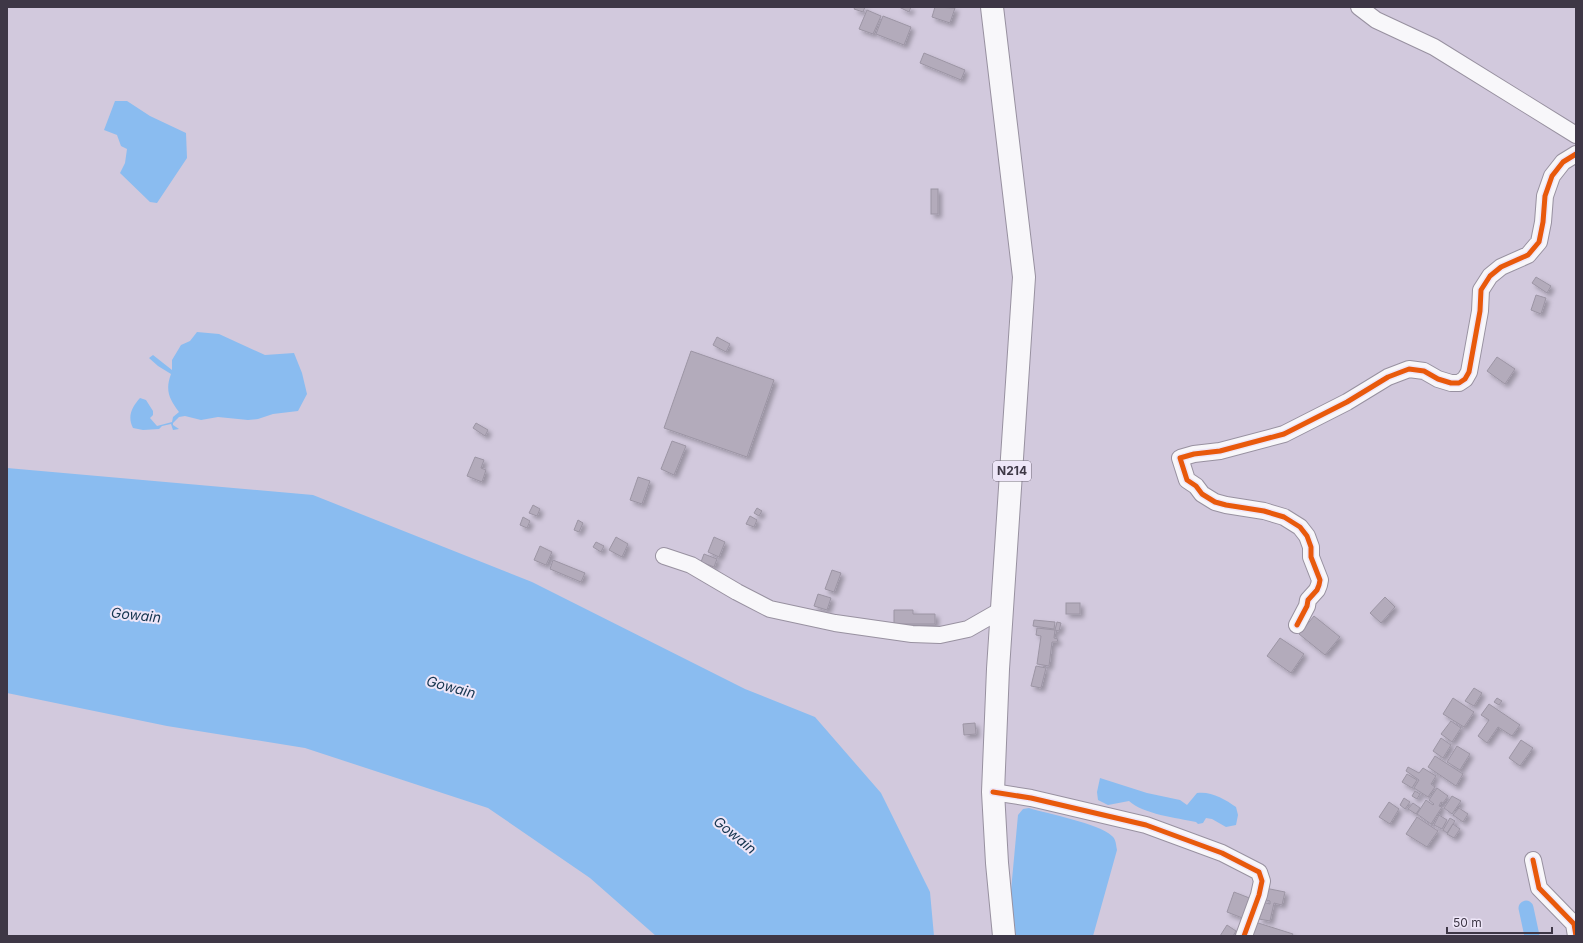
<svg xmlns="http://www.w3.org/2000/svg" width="1583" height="943" font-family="Inter,sans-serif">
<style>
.water{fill:#8abcf0}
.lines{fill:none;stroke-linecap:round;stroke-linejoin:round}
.canal{stroke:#8abcf0;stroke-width:15}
.building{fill:#b3abbb;stroke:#9c95a4;filter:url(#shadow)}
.minor-casing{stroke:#9891a0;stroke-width:18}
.highway-casing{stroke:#9891a0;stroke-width:24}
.minor{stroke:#f8f7fa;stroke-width:16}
.highway{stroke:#f8f7fa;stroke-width:22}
.cycleway-casing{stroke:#eee6f8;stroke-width:8}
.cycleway{stroke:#e8590c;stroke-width:5}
.labels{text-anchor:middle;stroke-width:4;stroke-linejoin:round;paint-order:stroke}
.shield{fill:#eee6f8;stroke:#736c7b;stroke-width:1}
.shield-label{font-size:12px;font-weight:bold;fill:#3e3746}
.water-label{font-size:14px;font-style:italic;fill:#15354f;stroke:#eee6f8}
</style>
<defs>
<filter id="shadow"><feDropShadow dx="3.5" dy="3.5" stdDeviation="2" flood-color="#0004"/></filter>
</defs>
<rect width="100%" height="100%" fill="#d2c9dd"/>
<!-- water -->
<g class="water">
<polygon points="115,101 127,101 150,116 186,133 187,158 157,203 150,202 120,173 125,163 127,149 121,146 117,135 104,130"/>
<path d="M197 332 219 334 265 355 294 353 302 373 307 394 298 411 273 414 258 419 248 420 218 417 201 420 185 416 179 417 173 423V425L179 429 173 430 171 424 162 426 159 429 143 430 133 428C127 416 132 407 140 398L146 400 153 411V415L150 418 157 426 172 422 173 417 179 412C169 399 165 390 171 374L158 366 149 358 153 355 172 370V360L181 345 190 341Z"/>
<polygon points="7,468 313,495 532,582 745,689 815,717 881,793 930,892 934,936 656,936 590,878 488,808 305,748 167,726 7,693"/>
<path d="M1100 778 1147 793 1180 800 1187 805 1197 793C1211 791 1225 799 1236 807L1238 815 1236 825 1226 827 1212 819 1206 818 1203 823 1198 824 1196 822C1177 818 1143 814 1129 801L1108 805 1098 800 1097 792Z"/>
<path d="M1029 808C1048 814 1098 823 1112 836 1116 839 1116 845 1117 850L1093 936H1011L1008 923 1018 815 1023 809Z"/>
</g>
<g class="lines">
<!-- canal -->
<polyline class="canal" points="1526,908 1532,936"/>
</g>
<!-- building -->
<g class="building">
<polygon points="855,7 865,7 863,12 854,9"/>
<polygon points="899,7 911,7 909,12"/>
<polygon points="935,7 955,8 950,23 932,17"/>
<polygon points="867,10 881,16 873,34 859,29"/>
<polygon points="883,16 911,27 904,45 876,34"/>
<polygon points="924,53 965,70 961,80 920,63"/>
<rect x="931" y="189" width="7" height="25"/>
<polygon points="1536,277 1551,286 1547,293 1532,283"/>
<polygon points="1536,295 1546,298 1541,314 1531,310"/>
<polygon points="717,337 730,344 726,352 713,345"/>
<polygon points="691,351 774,380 747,457 664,428"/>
<polygon points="1497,357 1515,369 1505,384 1487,371"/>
<polygon points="476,423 488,430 485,436 473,428"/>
<polygon points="672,441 686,446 674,475 661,469"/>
<polygon points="475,457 484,460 481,468 486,470 482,482 467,476"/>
<polygon points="638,477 650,481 642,504 630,500"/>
<polygon points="533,505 540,509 537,516 529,513"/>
<polygon points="757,508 762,511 759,516 754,513"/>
<polygon points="750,516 757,520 754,527 746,524"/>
<polygon points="523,517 530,521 527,528 520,525"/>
<polygon points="578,520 583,523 579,532 574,530"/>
<polygon points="616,537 628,544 622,557 609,550"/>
<polygon points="714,537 725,542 719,557 708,552"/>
<polygon points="596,542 604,546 601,552 593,547"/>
<polygon points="540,546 552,552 546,565 534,560"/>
<polygon points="704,554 717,559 714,567 701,562"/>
<polygon points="553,560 585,573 581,582 550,569"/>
<polygon points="832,570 841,573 834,592 825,589"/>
<polygon points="818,594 831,598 827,610 814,606"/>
<polygon points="1385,597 1395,607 1381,623 1370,613"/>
<rect x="1066" y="603" width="14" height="11"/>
<polygon points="894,610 913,610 913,614 935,614 935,624 894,624"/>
<polygon points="1314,616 1340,637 1325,655 1299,634"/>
<polygon points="1034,620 1055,622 1054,629 1033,626"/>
<polygon points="1057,622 1061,623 1059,631 1055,630"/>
<polygon points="1037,628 1055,630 1054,638 1058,639 1057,642 1052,642 1049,666 1037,664 1041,636 1036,635"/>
<polygon points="1280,638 1304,654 1291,673 1267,656"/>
<polygon points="1036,666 1046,668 1041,688 1031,686"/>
<polygon points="1474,688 1482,693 1474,706 1465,701"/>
<polygon points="1453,698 1474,712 1464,727 1443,714"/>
<polygon points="1497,698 1502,701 1499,705 1494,702"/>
<polygon points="1489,704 1520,725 1512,736 1498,727 1487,743 1478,736 1489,720 1481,715"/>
<polygon points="1451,721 1461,728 1452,742 1441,734"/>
<polygon points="975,723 976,734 964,735 963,724"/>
<polygon points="1441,738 1451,745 1443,758 1433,751"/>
<polygon points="1521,740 1533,748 1520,766 1509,758"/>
<polygon points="1457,746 1470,754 1460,770 1447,762"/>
<polygon points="1435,756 1463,774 1456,786 1428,767"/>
<polygon points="1408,767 1419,773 1423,768 1436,776 1431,784 1435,787 1428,797 1414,788 1419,780 1406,771"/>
<polygon points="1407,774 1417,780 1412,788 1402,782"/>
<polygon points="1437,788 1448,796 1443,803 1441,802 1439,806 1442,807 1431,824 1417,814 1426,800 1433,805 1434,804 1429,800"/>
<polygon points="1415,791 1420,794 1417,799 1412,796"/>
<polygon points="1452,796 1461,801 1452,814 1444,808"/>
<polygon points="1404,798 1410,802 1405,809 1400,805"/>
<polygon points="1389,802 1399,809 1390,824 1379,817"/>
<polygon points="1413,803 1420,808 1416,814 1408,809"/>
<polygon points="1459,808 1468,814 1463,822 1453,815"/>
<polygon points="1439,815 1447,820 1442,829 1434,825"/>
<polygon points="1417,817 1438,831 1427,847 1406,834"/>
<polygon points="1450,818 1455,821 1447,833 1443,830"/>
<polygon points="1453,824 1460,829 1454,838 1447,834"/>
<polygon points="1265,888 1285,892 1282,905 1274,903 1270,921 1259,919 1262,902 1270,904 1270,901 1262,899"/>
<polygon points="1234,892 1252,899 1245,919 1227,912"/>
<polygon points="1255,922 1293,934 1292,936 1250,936"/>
<polygon points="1227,925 1236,931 1233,936 1220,936"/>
</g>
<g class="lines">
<!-- minor casing -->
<g class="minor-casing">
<g id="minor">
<polyline points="1359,7 1376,20 1434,47 1576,135"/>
<polyline points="664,556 691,565 737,592 770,609 835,623 912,634 940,635 968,629 1003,609"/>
<polyline points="1297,625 1307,606 1308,600 1317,590 1319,585 1320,580 1311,557 1311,547 1307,536 1300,527 1284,517 1264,511 1226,505 1215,502 1202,494 1196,486 1187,480 1180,458 1194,454 1220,451 1284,434 1347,402 1388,377 1409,369 1424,371 1438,379 1451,383 1459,383 1465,379 1469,372 1480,311 1481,290 1490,276 1501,267 1528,255 1539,242 1543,222 1545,196 1552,176 1563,162 1576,154"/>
<polyline points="993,792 1031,798 1146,825 1222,853 1259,872 1262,881 1259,895 1244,936"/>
<polyline points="1533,860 1539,888 1574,924 1576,936"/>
</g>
</g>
<!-- highway casing -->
<g class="highway-casing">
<polyline id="highway" points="992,7 1024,277 998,669 993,792 997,863 1004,936"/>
</g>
<!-- minor -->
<use href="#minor" class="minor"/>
<!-- highway -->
<use href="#highway" class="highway"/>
<!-- cycleway casing -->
<g class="cycleway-casing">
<g id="cycleway">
<polyline points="1297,625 1307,606 1308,600 1317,590 1319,585 1320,580 1311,557 1311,547 1307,536 1300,527 1284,517 1264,511 1226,505 1215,502 1202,494 1196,486 1187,480 1180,458 1194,454 1220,451 1284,434 1347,402 1388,377 1409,369 1424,371 1438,379 1451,383 1459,383 1465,379 1469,372 1480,311 1481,290 1490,276 1501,267 1528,255 1539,242 1543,222 1545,196 1552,176 1563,162 1576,154"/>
<polyline points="993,792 1031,798 1146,825 1222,853 1259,872 1262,881 1259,895 1244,936"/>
<polyline points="1533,860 1539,888 1574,924 1576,936"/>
</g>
</g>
<!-- cycleway -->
<use href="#cycleway" class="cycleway"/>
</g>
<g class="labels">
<!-- shield labels -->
<rect class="shield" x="993" y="461" width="38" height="20" rx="3"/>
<g class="shield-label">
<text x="1012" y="475">N214</text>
</g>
<!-- water labels -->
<g class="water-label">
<text transform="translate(136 615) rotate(6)" y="5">Gowain</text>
<text transform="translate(451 687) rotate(15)" y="5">Gowain</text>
<text transform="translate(735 835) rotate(39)" y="5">Gowain</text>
</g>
</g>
<!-- border -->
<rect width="1583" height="943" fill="none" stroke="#3e3746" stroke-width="16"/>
<!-- scale -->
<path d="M1447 927v6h105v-6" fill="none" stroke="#3e3746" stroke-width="2"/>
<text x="1453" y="927" font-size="12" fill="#3e3746" stroke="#eee6f8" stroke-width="3" paint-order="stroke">50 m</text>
</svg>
